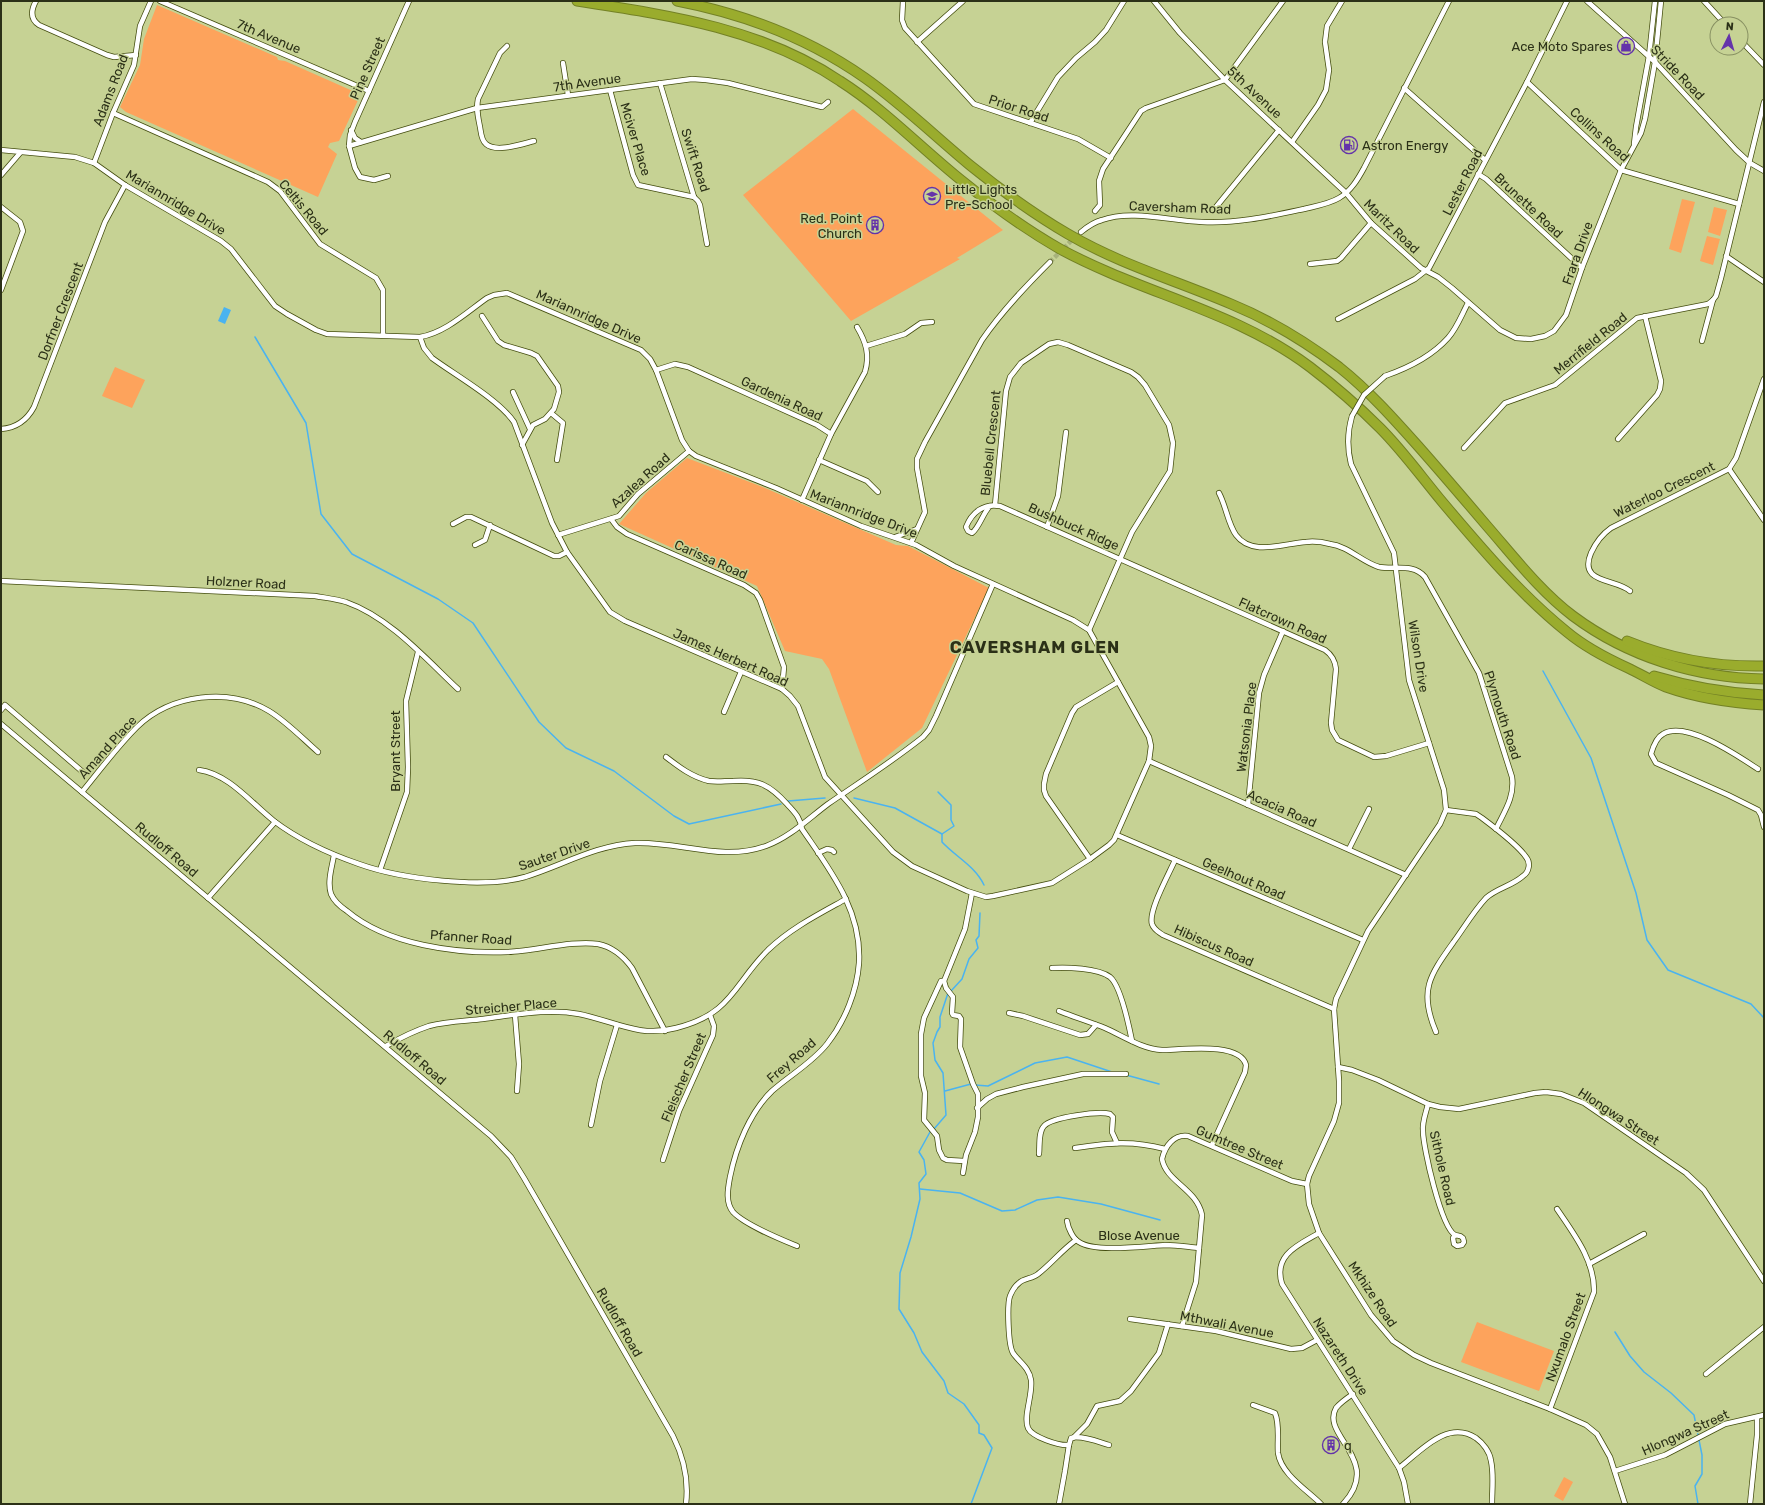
<svg xmlns="http://www.w3.org/2000/svg" width="1765" height="1505" font-family="Rubik,sans-serif">
<style>
.green{fill:#fda35c}
.water{fill:#4ab3f0}
.lines{fill:none;stroke-linecap:round;stroke-linejoin:round}
.stream{stroke:#4ab3f0;stroke-width:1.5}
.minor-tunnel{stroke:#a7b27b;stroke-width:4.5;stroke-dasharray:4.5 2;stroke-linecap:butt}
.minor-casing{stroke:#444d0f;stroke-width:6}
.motorway-casing{stroke:#738125;stroke-width:11}
.minor{stroke:#fff;stroke-width:4.5}
.motorway{stroke:#9aac2d;stroke-width:9}
.minor-bridge-casing{stroke:#444d0f;stroke-width:6;stroke-linecap:butt}
.minor-bridge{stroke:#fff;stroke-width:4.5}
.labels{text-anchor:middle;stroke-width:3;stroke-linejoin:round;paint-order:stroke}
.street-label{font-size:13px;fill:#2b3017;stroke:#c6d294}
.poi-label{font-size:13px;fill:#2b3017;stroke:#c6d294;text-anchor:start}
.district-label{font-size:17px;font-weight:bold;letter-spacing:1px;fill:#2b3017;stroke:#c6d294}
</style>
<rect width="100%" height="100%" fill="#c6d294"/>
<!-- green -->
<g class="green">
<polygon points="157,5 277,57 278,60 285,61 355,92 359,98 339,141 330,143 328,147 337,154 318,197 126,112 120,107 140,65 144,39"/>
<polygon points="853,109 1003,230 957,258 960,259 851,321 743,195"/>
<polygon points="1682,199 1695,202 1681,253 1669,249"/>
<polygon points="1714,207 1727,210 1720,236 1708,232"/>
<polygon points="1707,236 1720,239 1713,265 1700,261"/>
<polygon points="115,367 145,380 132,408 102,396"/>
<polygon points="687,458 765,488 896,545 908,546 989,588 922,728 867,772 829,669 822,659 785,651 757,586 619,524 646,493"/>
<polygon points="1477,1322 1554,1351 1539,1391 1461,1362"/>
<polygon points="1564,1477 1573,1482 1563,1501 1554,1496"/>
</g>
<!-- water -->
<polygon class="water" points="224,307 231,310 225,324 218,321"/>
<g class="lines">
<!-- stream -->
<g class="stream">
<polyline points="255,337 306,423 321,514 352,554 438,599 473,623 539,722 566,748 614,771 674,816 689,824 781,804"/>
<polyline points="1543,671 1591,758 1636,893 1647,940 1668,970 1751,1004 1764,1018"/>
<path d="M938 792 951 805V820L954 826 942 834V842C956 857 975 866 984 885"/>
<polyline points="854,798 895,808 942,834"/>
<polyline points="788,801 825,798"/>
<polyline points="951,991 962,979 969,959 978,948 976,940 979,936 980,913"/>
<polyline points="1126,1075 1159,1084"/>
<polyline points="975,1085 988,1086 1035,1063 1067,1057 1112,1072"/>
<polyline points="945,1091 971,1084"/>
<polyline points="934,1129 946,1115 943,1073 935,1060 933,1043 937,1032 940,1027 940,1017 948,993"/>
<polyline points="930,1132 919,1152 924,1160 926,1174 919,1183 920,1199 911,1237 900,1273 899,1309 914,1333 922,1352 944,1381 948,1393 964,1404 979,1425 979,1433 984,1435 992,1448 971,1504"/>
<polyline points="920,1189 960,1193 1002,1211 1015,1210 1037,1200 1058,1197 1101,1204 1160,1220"/>
<polyline points="1615,1332 1630,1356 1644,1372 1671,1393 1694,1415 1702,1455 1702,1474 1695,1486 1698,1504"/>
</g>
<!-- minor-tunnel -->
<polyline class="minor-tunnel" points="1050,262 1075,237"/>
<!-- minor casing -->
<g class="minor-casing">
<g id="minor">
<path d="M36 1C31 10 30 19 39 25L107 55 114 57 136 55"/>
<polyline points="160,1 369,91"/>
<polyline points="903,1 902,20 905,28 974,104 1078,139 1111,158"/>
<polyline points="1154,1 1180,33 1225,80 1346,193 1371,223 1400,249 1421,268 1438,277 1452,288 1500,330 1516,338 1531,339 1545,336 1554,331 1566,315 1582,268 1621,170 1641,133 1645,119 1655,62 1661,1"/>
<polyline points="1587,1 1655,62 1736,150 1750,163 1764,171"/>
<polyline points="1704,1 1725,24"/>
<polyline points="1741,41 1764,65"/>
<polyline points="917,42 963,1"/>
<path d="M507 46 500 53 478 99C476 109 478 117 480 127 481 132 481 140 486 144 496 153 522 144 534 141"/>
<polyline points="563,63 568,95"/>
<polyline points="1527,82 1621,170 1739,204"/>
<polyline points="660,83 694,197 698,201 700,205 707,244"/>
<polyline points="1404,88 1485,160"/>
<polyline points="610,90 633,175 638,185 694,197"/>
<polyline points="113,113 268,182 280,191 320,244 376,278 383,290 383,335"/>
<polyline points="1030,123 1058,77 1076,58 1095,42 1106,30 1124,1"/>
<polyline points="351,130 355,138 361,142"/>
<polyline points="1292,142 1318,105 1326,90 1329,70 1325,42 1327,26 1342,1"/>
<polyline points="1634,144 1636,127 1649,56 1655,1"/>
<polyline points="349,146 477,108 692,79 706,80 728,83 822,107 828,102"/>
<path d="M1 150 75 157 94 163 125 185 221 241 231 249 275 306 287 314 316 330 327 334 420 337C445 333 467 312 487 298L494 295 507 293 641 350 650 359 656 370 682 440 689 451 696 456 776 488 861 526 916 545 954 566 1073 620 1089 630 1149 737 1151 746 1149 761 1114 840 1109 845 1090 859 1052 883 993 896 986 897 967 891 912 866 893 852 825 777 798 706 790 696 782 689 625 621 610 612 567 552 552 523 514 422C498 399 455 375 432 358L424 348 420 337"/>
<polyline points="94,163 113,113 134,65 140,26 151,1"/>
<polyline points="1478,174 1486,179 1582,268"/>
<polyline points="1,175 20,153"/>
<polyline points="388,176 374,180 360,177 355,168 349,146 350,135 355,122 409,1"/>
<polyline points="1,207 20,222 23,231 1,290"/>
<polyline points="1216,207 1279,130"/>
<polyline points="1095,211 1100,205 1099,181 1103,169 1141,111 1146,108 1225,80 1283,1"/>
<path d="M1081 232C1087 227 1094 222 1102 220 1131 209 1171 221 1202 222 1236 224 1271 216 1304 209 1316 206 1329 204 1339 198 1351 191 1358 179 1364 168L1449 1"/>
<polyline points="1726,256 1764,282"/>
<polyline points="1310,264 1337,261 1341,258 1371,223"/>
<polyline points="482,316 498,341 504,345 531,353 537,356 558,386 559,392 554,409 545,419 533,425 522,445"/>
<polyline points="1338,319 1415,279 1429,268 1527,82 1567,1"/>
<polyline points="1702,341 1713,300"/>
<polyline points="866,346 905,334 921,323 932,322"/>
<polyline points="656,370 675,364 688,367 817,425 831,434 802,500"/>
<path d="M1385 376C1408 368 1432 356 1448 338 1457 328 1462 314 1468 303"/>
<polyline points="513,392 530,429"/>
<polyline points="551,413 563,423 557,460"/>
<path d="M1352 416C1347 433 1347 448 1351 464L1394 553 1409 680 1444 790 1446 810 1440 824 1368 931 1336 999 1334 1009 1339 1081V1103L1334 1121 1309 1176 1307 1184 1309 1204 1319 1233 1371 1315 1393 1341 1414 1355 1431 1363 1550 1409 1586 1425 1597 1434 1610 1457 1625 1504"/>
<path d="M1 429C16 428 27 420 34 407L105 222 125 185"/>
<path d="M831 434 865 372C870 355 866 342 857 327"/>
<polyline points="1618,439 1657,395 1660,389 1661,381 1645,316"/>
<polyline points="1464,448 1505,403 1555,385 1637,318 1708,304 1713,300 1716,296 1721,278 1764,102"/>
<polyline points="819,460 867,481 878,492"/>
<polyline points="1729,469 1764,520"/>
<path d="M1219 493C1226 506 1228 524 1236 535 1252 557 1285 543 1306 542 1314 541 1322 542 1330 544 1348 546 1362 562 1379 567 1395 570 1413 563 1425 577L1479 673 1512 777C1515 797 1504 812 1496 829"/>
<polyline points="995,505 1006,391 1010,377 1021,363 1049,344 1058,342 1068,345 1131,372 1138,377 1145,385 1169,425 1173,443 1170,471 1132,532 1089,630"/>
<path d="M990 506C983 513 979 528 972 533L968 531 966 527C972 512 984 503 1000 506L1325 650C1332 655 1335 660 1336 669L1331 723 1332 730 1338 740 1374 757 1386 756 1429 743"/>
<polyline points="611,519 617,527 627,534 744,585 756,593 760,600 784,667 782,689"/>
<polyline points="453,524 466,517 471,517 554,556 559,556 567,552"/>
<polyline points="1047,527 1058,496 1066,432"/>
<polyline points="558,535 619,516 638,494 689,451"/>
<polyline points="895,537 917,529"/>
<path d="M911 543 925 512 917 468V459L925 442 982 340C1002 311 1025 287 1050 262"/>
<polyline points="475,545 485,540 490,525"/>
<path d="M1 581 315 596C326 598 336 599 346 602 389 617 425 658 458 689"/>
<path d="M1630 591C1615 578 1578 584 1591 553 1596 542 1601 535 1611 528L1729 469 1736 458 1764 379"/>
<polyline points="1,710 5,705 84,773"/>
<polyline points="724,712 741,672"/>
<path d="M1 724 491 1136 511 1157 524 1178 673 1436C684 1458 689 1479 686 1504"/>
<path d="M666 757C679 767 692 777 709 781 717 782 725 781 733 781 758 779 770 785 787 804 795 813 800 817 802 829 830 870 862 910 859 963 857 991 845 1021 827 1044 812 1063 790 1075 772 1091 750 1112 736 1147 730 1177 728 1188 725 1202 733 1212 745 1225 780 1239 797 1246"/>
<polyline points="1149,761 1406,875"/>
<path d="M1758 769C1738 756 1686 720 1663 734 1657 737 1653 747 1651 754L1656 763 1728 795 1758 810 1761 815 1764 827"/>
<path d="M199 770C229 774 251 803 274 821 299 840 330 854 359 864 401 879 482 889 525 877 561 866 596 845 635 843 679 841 722 862 766 846 790 837 808 819 828 804 860 782 893 761 923 737L929 730 936 716 993 584"/>
<path d="M82 792C100 770 117 747 137 727 171 694 229 687 269 711 287 722 302 738 318 752"/>
<polyline points="1248,805 1259,693 1264,675 1283,631"/>
<polyline points="1117,835 1363,940"/>
<polyline points="1349,849 1369,809"/>
<polyline points="818,853 827,849 832,850 834,852"/>
<path d="M334 855C332 867 327 882 331 894 334 901 341 907 347 911 387 945 457 954 508 952 535 951 573 940 598 944 613 947 624 957 632 968L665 1031"/>
<polyline points="1090,859 1046,796 1044,790 1044,784 1046,774 1072,713 1076,707 1118,682"/>
<path d="M1175 860C1169 874 1148 911 1152 924 1154 930 1159 932 1163 935L1334 1009"/>
<polyline points="380,870 407,792 408,767 406,701 418,652"/>
<polyline points="208,898 275,822"/>
<path d="M1052 968C1066 967 1098 968 1110 977 1121 986 1129 1026 1132 1041"/>
<polyline points="944,981 941,981 924,1018 921,1034 921,1076 925,1093 924,1120 937,1136 939,1150 943,1158 947,1160 964,1161"/>
<path d="M1059 1011C1074 1017 1090 1022 1105 1028 1123 1036 1142 1049 1162 1050 1180 1050 1240 1041 1246 1065L1245 1072 1212 1145"/>
<polyline points="1009,1013 1023,1016 1080,1035 1088,1034 1096,1025"/>
<polyline points="515,1015 519,1064 517,1091"/>
<path d="M1436 1032C1418 990 1430 975 1455 940 1465 926 1474 911 1486 898 1497 888 1512 886 1523 876 1529 872 1531 863 1526 857 1518 845 1494 827 1482 818L1476 814 1446 810"/>
<path d="M386 1046C400 1038 414 1031 429 1026 447 1021 466 1021 483 1019 515 1015 548 1008 579 1014 614 1021 639 1038 676 1028 732 1014 733 985 768 950 791 928 819 914 846 899"/>
<polyline points="1338,1067 1352,1070 1378,1080 1428,1104 1440,1107 1459,1109 1535,1093 1546,1092 1561,1094 1584,1103 1686,1173 1704,1190 1764,1281"/>
<path d="M1428 1104C1426 1113 1422 1122 1423 1131 1423 1147 1441 1227 1455 1235 1458 1236 1460 1235 1463 1238L1464 1242 1462 1245 1457 1246 1454 1244 1453 1238 1455 1235"/>
<polyline points="977,1108 987,1099 996,1094 1023,1087 1083,1074 1126,1074"/>
<polyline points="591,1125 600,1081 617,1025"/>
<path d="M1075 1148C1109 1143 1131 1140 1165 1149"/>
<path d="M1039 1154C1040 1146 1038 1132 1044 1126 1052 1117 1099 1111 1110 1114L1113 1117 1112 1132 1117 1143"/>
<polyline points="663,1160 679,1111 713,1035 714,1026 710,1015"/>
<polyline points="963,1173 966,1155 975,1132 978,1117 978,1094 973,1084 960,1047 961,1019 959,1016 953,1015 952,1013 953,997 946,988 944,981 965,929 972,893"/>
<path d="M1067 1221C1068 1228 1073 1239 1079 1242 1095 1253 1146 1246 1165 1245 1177 1245 1188 1247 1199 1248"/>
<path d="M1319 1233C1298 1245 1273 1255 1282 1284L1399 1468 1404 1482 1408 1504"/>
<polyline points="1589,1264 1644,1234"/>
<polyline points="1130,1319 1216,1331 1291,1349 1302,1348 1317,1340"/>
<path d="M1182 1326 1196 1282 1202 1215C1197 1189 1166 1182 1162 1159 1165 1146 1174 1134 1188 1136L1292 1181 1307 1184"/>
<polyline points="1706,1374 1764,1327"/>
<path d="M1253 1405 1275 1413C1280 1425 1277 1441 1278 1453 1281 1474 1307 1490 1321 1504"/>
<path d="M1550 1409 1594 1292C1595 1261 1574 1234 1557 1209"/>
<polyline points="1073,1438 1087,1424 1097,1406 1120,1401 1131,1391 1159,1353 1168,1324"/>
<path d="M1069 1445C1059 1446 1032 1437 1028 1428 1023 1416 1033 1395 1031 1380 1029 1367 1019 1362 1013 1353 1008 1345 1007 1304 1010 1296 1012 1291 1015 1286 1019 1283 1024 1278 1032 1279 1038 1274 1051 1264 1062 1250 1076 1240"/>
<path d="M1399 1468C1420 1452 1447 1419 1476 1438 1483 1443 1490 1452 1491 1461 1494 1474 1492 1490 1492 1504"/>
<polyline points="1615,1471 1665,1455 1725,1424 1764,1415"/>
<path d="M1059 1504 1065 1471 1069 1445 1071 1438C1081 1435 1099 1442 1109 1445"/>
<path d="M1343 1504C1384 1460 1320 1436 1336 1408 1340 1403 1347 1398 1353 1394"/>
<polyline points="1750,1504 1757,1435 1757,1417"/>
</g>
</g>
<!-- motorway casing -->
<g class="motorway-casing">
<g id="motorway">
<path d="M577 1C668 15 761 28 840 81 884 109 920 147 961 180 992 205 1025 229 1060 249 1141 293 1236 311 1310 367 1335 386 1358 406 1380 428 1403 451 1423 479 1444 504 1482 549 1521 595 1567 632 1585 647 1606 658 1628 668 1641 674 1653 682 1666 687 1697 698 1732 703 1764 705"/>
<path d="M677 1C745 14 808 38 865 78 902 104 936 137 971 166 1002 191 1034 214 1068 234 1119 264 1177 281 1231 304 1270 320 1306 342 1339 367 1368 390 1393 418 1418 446 1441 472 1464 499 1487 526 1514 557 1540 591 1573 616 1628 657 1696 678 1764 679"/>
<path d="M1627 641C1671 659 1716 667 1764 666"/>
<path d="M1654 676C1691 687 1726 693 1764 695"/>
</g>
</g>
<!-- minor -->
<use href="#minor" class="minor"/>
<!-- motorway -->
<use href="#motorway" class="motorway"/>
<!-- minor-bridge casing -->
<g class="minor-bridge-casing">
<polyline id="minor-bridge" points="1352,416 1364,395 1385,376"/>
</g>
<!-- minor-bridge -->
<use href="#minor-bridge" class="minor-bridge"/>
</g>
<!-- icons -->
<defs>
<g id="shop-ring" transform="scale(0.9)"><circle r="9.5" fill="#c6d294" stroke="#6433aa" stroke-width="1.5"/><path d="M-5-2.5h2.3a2.7 3.5 0 0 1 5.4 0H5L5.5 6h-11ZM-1.5-2.5h3a1.5 2.3 0 0 0-3 0Z" fill="#6433aa"/></g>
<g id="fuel-ring" transform="scale(0.9)"><circle r="9.5" fill="#c6d294" stroke="#6433aa" stroke-width="1.5"/><path d="M-5.5-6h7V0h2V4h1.3V-2.5L3-4.5l.8-.8L6-3V5H2.5V1h-1V6h-7ZM-4.2-4.7v3.2H.2V-4.7Z" fill="#6433aa"/></g>
<g id="school-ring" transform="scale(0.9)"><circle r="9.5" fill="#c6d294" stroke="#6433aa" stroke-width="1.5"/><path d="M0-5L7-2L0 1L-7-2ZM-4 1L0 2.5L4 1V4Q0 6-4 4Z" fill="#6433aa"/></g>
<g id="building-ring" transform="scale(0.9)"><circle r="9.5" fill="#c6d294" stroke="#6433aa" stroke-width="1.5"/><path d="M-4-6H4V6H1V3H-1V6H-4ZM-2.5-4.3h1.7v1.8h-1.7ZM.8-4.3h1.7v1.8H.8ZM-2.5-1h1.7V.8h-1.7ZM.8-1h1.7V.8H.8Z" fill="#6433aa"/></g>
</defs>
<g fill-rule="evenodd">
<use href="#shop-ring" x="1626" y="46"/>
<use href="#fuel-ring" x="1349" y="145"/>
<use href="#school-ring" x="932" y="196"/>
<use href="#building-ring" x="875" y="225"/>
<use href="#building-ring" x="1331" y="1445"/>
</g>
<g class="labels">
<!-- street labels -->
<g class="street-label">
<text transform="translate(269 36) rotate(23)" y="5">7th Avenue</text>
<text transform="translate(367 68) rotate(-66)" y="5">Pine Street</text>
<text transform="translate(1678 72) rotate(46)" y="5">Stride Road</text>
<text transform="translate(587 82) rotate(-8)" y="5">7th Avenue</text>
<text transform="translate(110 90) rotate(-69)" y="5">Adams Road</text>
<text transform="translate(1255 92) rotate(43)" y="5">5th Avenue</text>
<text transform="translate(1019 108) rotate(18)" y="5">Prior Road</text>
<text transform="translate(1600 134) rotate(42)" y="5">Collins Road</text>
<text transform="translate(636 139) rotate(73)" y="5">Mciver Place</text>
<text transform="translate(696 160) rotate(72)" y="5">Swift Road</text>
<text transform="translate(1462 182) rotate(-63)" y="5">Lester Road</text>
<text transform="translate(176 202) rotate(31)" y="5">Mariannridge Drive</text>
<text transform="translate(1529 205) rotate(43)" y="5">Brunette Road</text>
<text transform="translate(304 207) rotate(50)" y="5">Celtis Road</text>
<text transform="translate(1180 207) rotate(2)" y="5">Caversham Road</text>
<text transform="translate(1392 226) rotate(44)" y="5">Maritz Road</text>
<text transform="translate(1577 253) rotate(-70)" y="5">Frara Drive</text>
<text transform="translate(60 311) rotate(-69)" y="5">Dorfner Crescent</text>
<text transform="translate(589 316) rotate(24)" y="5">Mariannridge Drive</text>
<text transform="translate(1590 343) rotate(-39)" y="5">Merrifield Road</text>
<text transform="translate(782 398) rotate(25)" y="5">Gardenia Road</text>
<text transform="translate(990 443) rotate(-84)" y="5">Bluebell Crescent</text>
<text transform="translate(640 480) rotate(-42)" y="5">Azalea Road</text>
<text transform="translate(1664 489) rotate(-26)" y="5">Waterloo Crescent</text>
<text transform="translate(864 513) rotate(21)" y="5">Mariannridge Drive</text>
<text transform="translate(1074 526) rotate(24)" y="5">Bushbuck Ridge</text>
<text transform="translate(711 559) rotate(24)" y="5">Carissa Road</text>
<text transform="translate(246 582) rotate(3)" y="5">Holzner Road</text>
<text transform="translate(1283 620) rotate(24)" y="5">Flatcrown Road</text>
<text transform="translate(1419 656) rotate(81)" y="5">Wilson Drive</text>
<text transform="translate(731 657) rotate(24)" y="5">James Herbert Road</text>
<text transform="translate(1503 715) rotate(72)" y="5">Plymouth Road</text>
<text transform="translate(1246 727) rotate(-83)" y="5">Watsonia Place</text>
<text transform="translate(107 747) rotate(-48)" y="5">Amand Place</text>
<text transform="translate(395 751) rotate(-90)" y="5">Bryant Street</text>
<text transform="translate(1282 808) rotate(24)" y="5">Acacia Road</text>
<text transform="translate(167 849) rotate(40)" y="5">Rudloff Road</text>
<text transform="translate(554 854) rotate(-19)" y="5">Sauter Drive</text>
<text transform="translate(1244 878) rotate(23)" y="5">Geelhout Road</text>
<text transform="translate(471 937) rotate(4)" y="5">Pfanner Road</text>
<text transform="translate(1214 945) rotate(24)" y="5">Hibiscus Road</text>
<text transform="translate(511 1006) rotate(-5)" y="5">Streicher Place</text>
<text transform="translate(415 1057) rotate(40)" y="5">Rudloff Road</text>
<text transform="translate(791 1060) rotate(-41)" y="5">Frey Road</text>
<text transform="translate(683 1077) rotate(-67)" y="5">Fleischer Street</text>
<text transform="translate(1619 1116) rotate(33)" y="5">Hlongwa Street</text>
<text transform="translate(1240 1147) rotate(23)" y="5">Gumtree Street</text>
<text transform="translate(1443 1168) rotate(77)" y="5">Sithole Road</text>
<text x="1139" y="1240">Blose Avenue</text>
<text transform="translate(1373 1294) rotate(56)" y="5">Mkhize Road</text>
<text transform="translate(620 1322) rotate(60)" y="5">Rudloff Road</text>
<text transform="translate(1227 1324) rotate(11)" y="5">Mthwali Avenue</text>
<text transform="translate(1565 1337) rotate(-70)" y="5">Nxumalo Street</text>
<text transform="translate(1341 1356) rotate(57)" y="5">Nazareth Drive</text>
<text transform="translate(1685 1432) rotate(-24)" y="5">Hlongwa Street</text>
</g>
<!-- poi labels -->
<g class="poi-label">
<text x="1613" y="51" text-anchor="end">Ace Moto Spares</text>
<text x="1362" y="150">Astron Energy</text>
<text x="945" y="194">Little Lights<tspan x="945" dy="15">Pre-School</tspan></text>
<text x="862" y="223" text-anchor="end">Red. Point<tspan x="862" dy="15">Church</tspan></text>
<text x="1344" y="1450">q</text>
</g>
<!-- district labels -->
<g class="district-label">
<text x="1035" y="653">CAVERSHAM GLEN</text>
</g>
</g>
<!-- border -->
<rect width="1765" height="1505" fill="none" stroke="#2b3017" stroke-width="4"/>
<!-- north arrow -->
<g transform="translate(1729 36) rotate(5)"><circle r="19" fill="#c6d294" stroke="#889162"/>
<path d="M0-3L7 15L0 10L-7 15Z" fill="#6433aa"/>
<text y="-6" font-size="11" font-weight="bold" text-anchor="middle" fill="#2b3017">N</text>
</g>
</svg>
